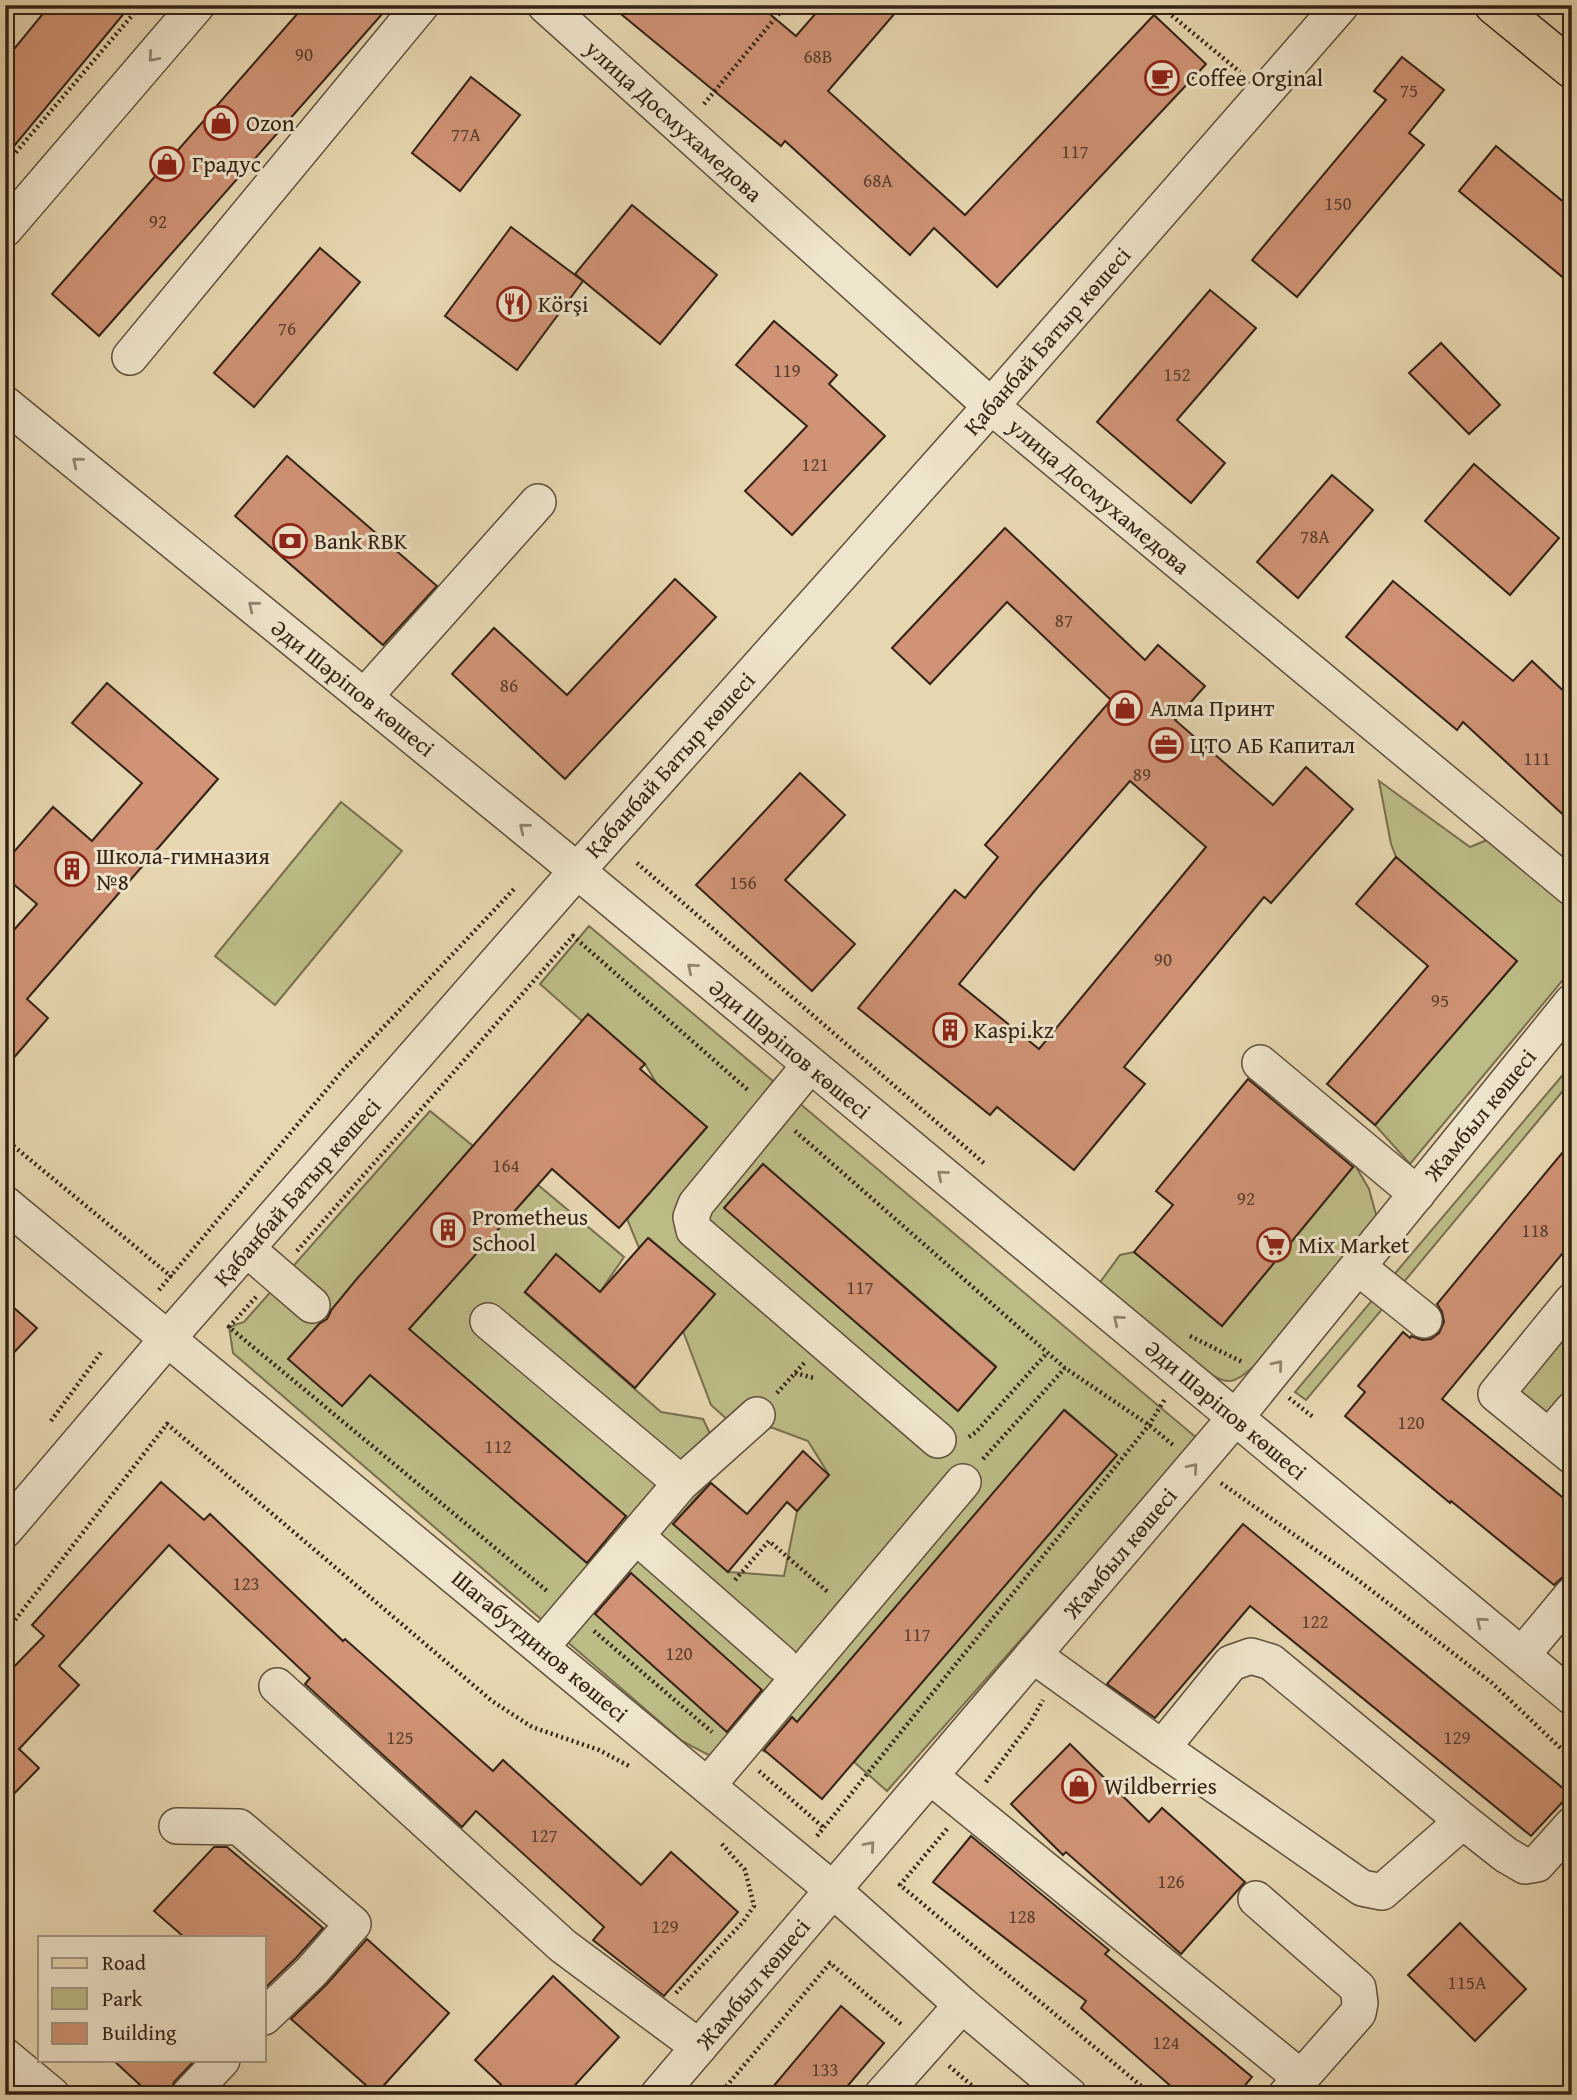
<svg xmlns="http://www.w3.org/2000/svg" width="1577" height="2100" font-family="'Gentium Book Plus',serif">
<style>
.green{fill:#bdbc87;stroke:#786f4e;stroke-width:2;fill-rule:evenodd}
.building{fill:#d09375;stroke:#332214;stroke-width:2;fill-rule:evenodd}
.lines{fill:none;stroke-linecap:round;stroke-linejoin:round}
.minor-casing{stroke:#604f3b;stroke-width:38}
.major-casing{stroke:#332214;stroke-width:41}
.path{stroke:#332214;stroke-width:4.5;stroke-dasharray:2 3.5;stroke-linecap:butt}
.minor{stroke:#efe5cc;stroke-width:35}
.major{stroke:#e7d7b1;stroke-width:38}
.oneway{stroke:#918470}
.labels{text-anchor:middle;stroke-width:6;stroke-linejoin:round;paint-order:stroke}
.number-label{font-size:19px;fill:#5a3e2c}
.poi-label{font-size:23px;fill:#332214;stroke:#efe5cc;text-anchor:start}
.street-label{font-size:23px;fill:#332214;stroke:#efe5cc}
</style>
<rect width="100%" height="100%" fill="#e7d7b1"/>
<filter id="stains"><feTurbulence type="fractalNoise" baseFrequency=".00286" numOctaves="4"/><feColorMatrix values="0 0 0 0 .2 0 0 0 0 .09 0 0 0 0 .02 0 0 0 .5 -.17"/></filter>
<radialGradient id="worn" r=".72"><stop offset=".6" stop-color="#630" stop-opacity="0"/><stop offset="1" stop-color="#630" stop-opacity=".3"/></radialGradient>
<!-- green -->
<g class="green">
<polygon points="1379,781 1470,847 1487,840 1572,909 1572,969 1410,1164 1375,1125 1517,961 1396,857 1391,844"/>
<polygon points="341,802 402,851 275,1005 215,956"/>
<path d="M589 926 1198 1439 887 1791 854 1762 1117 1455 1065 1410 770 1754 730 1735 716 1759 682 1741 233 1353 229 1327 244 1322 430 1111 473 1146 289 1359 370 1375 586 1562 606 1541 629 1570 626 1516 409 1329 538 1185 624 1257 600 1292 525 1293 661 1412 703 1419 715 1444 710 1482 673 1524 728 1572 784 1576 797 1511 829 1475 808 1441 773 1428 730 1422 711 1405 683 1331 715 1294 649 1238 639 1248 627 1219 707 1127 657 1084 645 1064 589 1015 582 1021 540 984ZM763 1164 996 1366 959 1410 725 1207ZM629 1572 766 1694 730 1734 593 1612Z"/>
<polygon points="1572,1064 1572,1080 1398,1289 1392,1277"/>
<path d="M1355 1165 1369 1189 1377 1218 1253 1367C1232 1385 1229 1385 1205 1371L1098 1285 1120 1255 1134 1252 1222 1326Z"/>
<polygon points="1374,1298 1389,1301 1306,1400 1295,1392"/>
<polygon points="1572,1301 1572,1410 1549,1437 1496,1394"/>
</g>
<!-- building -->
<g class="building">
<polygon points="50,5 131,5 5,157 5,60"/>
<polygon points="305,5 390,5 99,336 52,294"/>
<polygon points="610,5 759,5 796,36 823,5 902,5 828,91 965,215 1154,15 1206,64 997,287 934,228 910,255 785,141 781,146"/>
<polygon points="1402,57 1444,90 1409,133 1424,145 1297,297 1252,260 1386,100 1374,91"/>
<polygon points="471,77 520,115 460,191 412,153"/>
<polygon points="1496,146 1572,209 1572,285 1459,191"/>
<polygon points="632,205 717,275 660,344 575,274"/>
<polygon points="511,227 583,281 517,370 445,316"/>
<polygon points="320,248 360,282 254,407 214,373"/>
<polygon points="1210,290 1256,328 1177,420 1225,463 1191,503 1097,422"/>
<polygon points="774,321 837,375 829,384 885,436 792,535 745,491 807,426 736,365"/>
<polygon points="1441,343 1500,405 1469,434 1409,373"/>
<polygon points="287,456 437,586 383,645 235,516"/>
<polygon points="1474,464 1559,538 1510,595 1425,521"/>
<polygon points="1332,475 1373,510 1298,598 1257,562"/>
<path d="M1005 528 1145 660 1158 645 1205 686 1175 720 1273 805 1306 767 1353 809 1271 903 1264 897 1124 1067 1145 1084 1074 1170 997 1107 990 1115 858 1008 955 890 965 898 998 857 985 845 1111 700 1007 602 930 684 892 648ZM1130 781 1206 847 1039 1049 959 984 1037 888Z"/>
<polygon points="675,579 716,617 565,779 452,674 494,628 567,695"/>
<polygon points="1393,581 1513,681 1532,661 1572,699 1572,823 1463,722 1457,730 1346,637"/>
<polygon points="107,683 218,779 27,999 48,1018 5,1068 5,940 37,904 5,877 5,862 53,807 92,841 142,783 72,723"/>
<polygon points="800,773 845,815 785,880 855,944 812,991 696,885"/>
<polygon points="1396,857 1517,961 1375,1125 1327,1084 1428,966 1356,904"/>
<polygon points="588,1014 645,1064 640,1069 707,1127 619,1228 552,1169 409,1329 626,1516 587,1563 370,1375 342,1406 288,1359 319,1324 327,1319 332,1309 355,1281"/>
<polygon points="1248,1079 1353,1167 1222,1326 1134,1252 1173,1205 1156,1191"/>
<polygon points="1572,1141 1572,1242 1442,1399 1572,1505 1572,1575 1564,1576 1554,1585 1451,1501 1450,1503 1345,1416 1365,1392 1358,1386 1403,1332 1410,1338 1411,1336 1422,1340 1431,1339 1439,1333 1444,1322 1442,1312 1437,1304"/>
<polygon points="763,1164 996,1367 958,1411 724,1208"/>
<polygon points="648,1238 715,1294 635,1388 525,1292 556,1254 600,1292"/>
<polygon points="5,1300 37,1328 5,1362"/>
<polygon points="1064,1410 1117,1455 822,1799 764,1750 792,1717 797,1722"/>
<polygon points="803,1451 829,1475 797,1511 787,1502 728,1572 673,1524 711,1483 747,1514"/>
<polygon points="161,1482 204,1520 210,1514 343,1641 345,1639 493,1771 503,1760 641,1885 671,1852 738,1912 664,1996 593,1940 604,1927 476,1811 462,1827 305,1684 310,1678 169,1545 59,1666 79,1685 19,1749 39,1768 5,1803 5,1676 44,1636 32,1625"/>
<polygon points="1243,1524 1570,1794 1531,1836 1250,1606 1155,1718 1107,1684"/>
<polygon points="631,1573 762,1690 727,1732 595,1614"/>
<polygon points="1070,1744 1149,1822 1162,1808 1245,1882 1181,1954 1066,1852 1063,1855 1011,1804"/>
<polygon points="971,1836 1109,1950 1105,1954 1252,2077 1237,2095 1181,2095 1081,2008 1086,2001 933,1882"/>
<polygon points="214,1847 227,1847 323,1928 296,1958 264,1989 264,1937 184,1937 154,1911"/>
<polygon points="1460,1923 1526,1989 1475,2041 1408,1975"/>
<polygon points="367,1939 449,2013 376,2094 291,2019 326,1985"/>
<polygon points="553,1976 619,2037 566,2095 512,2095 475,2060"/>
<polygon points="841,2006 884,2043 840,2095 766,2095"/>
<polygon points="113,2060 195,2060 174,2082 169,2095 151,2095"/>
</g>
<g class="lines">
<!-- minor casing -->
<g class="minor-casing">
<g id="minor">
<polyline points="545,5 991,406 1572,888"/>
<polyline points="5,229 197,5"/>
<polyline points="130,357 421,5"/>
<polyline points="5,404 552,850 1572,1697"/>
<polyline points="364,697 538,502"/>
<polyline points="1260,1063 1417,1194"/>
<polyline points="810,1065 696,1204 691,1217 694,1230 938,1440"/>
<polyline points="5,1204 833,1890 962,2005 1069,2095"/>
<polyline points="247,1249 312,1305"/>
<polyline points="1358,1267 1424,1320"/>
<polyline points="1572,1301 1496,1394 1572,1456"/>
<polyline points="488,1321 681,1483"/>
<polyline points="1549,1437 1572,1410"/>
<polyline points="5,1530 169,1337 576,872 991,406 1341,5"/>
<polyline points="636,1536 781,1663"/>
<polyline points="541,1647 681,1483 757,1415"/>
<polyline points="1033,1655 1162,1748 1362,1888 1382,1892 1463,1821"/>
<polyline points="1522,1655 1572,1595"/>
<polyline points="277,1686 563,1946 699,2047"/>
<polyline points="1162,1748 1231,1663 1251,1656 1271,1662 1463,1821 1506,1855 1525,1866 1537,1864 1572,1825"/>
<polyline points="930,1776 1300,2077"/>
<polyline points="708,1785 963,1482"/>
<polyline points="177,1826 239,1827 353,1924 311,1972 264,2017"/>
<polyline points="1256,1899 1358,1988 1360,2003 1358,2013 1286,2095"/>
<polyline points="5,2056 52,2095"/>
<polyline points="189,2095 222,2060"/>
<polyline points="658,2095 1235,1418 1572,1002"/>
<polyline points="882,2095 962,2005"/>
</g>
</g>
<!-- major casing -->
<g class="major-casing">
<polyline id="major" points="1494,5 1572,69"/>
</g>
<!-- path -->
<g class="path">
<polyline points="1159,5 1240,72"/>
<polyline points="704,104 786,5"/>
<polyline points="5,165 141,5"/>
<polyline points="637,863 986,1165"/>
<polyline points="795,1131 1065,1368 1149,1425 1173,1445"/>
<polyline points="5,1139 172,1277"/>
<polyline points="297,1251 573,936 749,1091"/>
<polyline points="159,1290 343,1070 515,888"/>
<polyline points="256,1297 229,1327 547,1591"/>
<polyline points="1190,1336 1242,1362"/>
<polyline points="795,1373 814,1378"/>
<polyline points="777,1393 804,1363"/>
<polyline points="1289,1398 1313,1417"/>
<polyline points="51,1421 102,1351"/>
<polyline points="969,1437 976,1432 1047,1353"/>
<polyline points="983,1459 1065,1368"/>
<polyline points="1221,1483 1354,1577 1492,1683 1572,1759"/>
<polyline points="735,1580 769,1541 829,1593"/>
<polyline points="594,1631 712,1732"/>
<polyline points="5,1633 167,1424 492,1701 532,1727 599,1750 629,1766"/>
<polyline points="759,1771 824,1828"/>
<polyline points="986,1782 1030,1723 1043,1700"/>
<polyline points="947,1829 900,1885 1152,2095"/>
<polyline points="817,1836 1149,1425 1165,1399"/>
<polyline points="676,1993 743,1922 754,1906 745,1870 721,1843"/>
<polyline points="949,2066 983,2095"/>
<polyline points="719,2095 830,1963 903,2026"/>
</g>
<!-- minor -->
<use href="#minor" class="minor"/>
<!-- major -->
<use href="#major" class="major"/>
</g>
<!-- one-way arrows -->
<defs><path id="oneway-chevron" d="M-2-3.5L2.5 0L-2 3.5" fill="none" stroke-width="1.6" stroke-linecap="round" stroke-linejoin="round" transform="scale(1.75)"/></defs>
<g class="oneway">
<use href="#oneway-chevron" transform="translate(153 57) rotate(131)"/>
<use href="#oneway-chevron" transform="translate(77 462) rotate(-141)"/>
<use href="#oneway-chevron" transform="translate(253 606) rotate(-141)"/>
<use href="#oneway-chevron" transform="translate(524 828) rotate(-141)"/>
<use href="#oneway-chevron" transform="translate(692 968) rotate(-140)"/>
<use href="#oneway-chevron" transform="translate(942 1175) rotate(-140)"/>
<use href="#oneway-chevron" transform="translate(1118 1320) rotate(-140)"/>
<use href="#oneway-chevron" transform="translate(1278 1365) rotate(-51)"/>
<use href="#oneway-chevron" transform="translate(1193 1468) rotate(-50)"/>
<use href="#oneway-chevron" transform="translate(1481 1622) rotate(-140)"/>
<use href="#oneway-chevron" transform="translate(870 1846) rotate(-49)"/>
</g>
<!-- icons -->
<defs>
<g id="cafe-ring" transform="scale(1.75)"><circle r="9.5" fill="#efe5cc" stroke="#8f2418" stroke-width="1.5"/><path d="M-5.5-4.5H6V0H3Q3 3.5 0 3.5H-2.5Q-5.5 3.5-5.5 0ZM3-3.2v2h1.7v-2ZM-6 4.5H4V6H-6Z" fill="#8f2418"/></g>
<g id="shop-ring" transform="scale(1.75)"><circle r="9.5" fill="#efe5cc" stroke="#8f2418" stroke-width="1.5"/><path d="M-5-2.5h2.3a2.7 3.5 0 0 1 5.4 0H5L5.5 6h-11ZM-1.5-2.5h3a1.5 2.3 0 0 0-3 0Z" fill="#8f2418"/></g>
<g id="restaurant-ring" transform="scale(1.75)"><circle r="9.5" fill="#efe5cc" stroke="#8f2418" stroke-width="1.5"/><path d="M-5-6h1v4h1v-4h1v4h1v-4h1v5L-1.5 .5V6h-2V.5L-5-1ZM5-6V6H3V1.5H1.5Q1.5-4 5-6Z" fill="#8f2418"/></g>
<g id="bank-ring" transform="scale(1.75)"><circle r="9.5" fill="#efe5cc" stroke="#8f2418" stroke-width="1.5"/><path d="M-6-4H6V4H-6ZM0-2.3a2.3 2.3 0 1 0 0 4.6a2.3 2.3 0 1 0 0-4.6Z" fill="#8f2418"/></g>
<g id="office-ring" transform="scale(1.75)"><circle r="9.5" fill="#efe5cc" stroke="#8f2418" stroke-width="1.5"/><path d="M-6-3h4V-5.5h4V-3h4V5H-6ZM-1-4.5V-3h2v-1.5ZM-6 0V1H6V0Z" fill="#8f2418"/></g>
<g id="building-ring" transform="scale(1.75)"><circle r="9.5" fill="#efe5cc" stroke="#8f2418" stroke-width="1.5"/><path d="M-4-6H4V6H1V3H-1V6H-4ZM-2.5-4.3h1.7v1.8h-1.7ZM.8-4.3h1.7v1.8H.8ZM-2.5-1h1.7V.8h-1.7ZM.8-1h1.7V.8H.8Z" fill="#8f2418"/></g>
<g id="supermarket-ring" transform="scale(1.75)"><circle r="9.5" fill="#efe5cc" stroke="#8f2418" stroke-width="1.5"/><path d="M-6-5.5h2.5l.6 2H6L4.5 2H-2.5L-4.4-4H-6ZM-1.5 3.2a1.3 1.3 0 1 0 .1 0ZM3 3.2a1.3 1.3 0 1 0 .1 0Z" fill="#8f2418"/></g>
</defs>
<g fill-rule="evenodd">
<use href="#cafe-ring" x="1162" y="78"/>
<use href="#shop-ring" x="221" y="123"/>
<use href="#shop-ring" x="167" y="164"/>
<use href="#restaurant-ring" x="514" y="304"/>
<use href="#bank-ring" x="290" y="541"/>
<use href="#shop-ring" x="1125" y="708"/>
<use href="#office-ring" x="1166" y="745"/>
<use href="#building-ring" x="72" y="869"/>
<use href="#building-ring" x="950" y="1030"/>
<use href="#building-ring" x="448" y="1230"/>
<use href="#supermarket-ring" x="1274" y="1245"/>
<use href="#shop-ring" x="1079" y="1786"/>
</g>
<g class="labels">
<!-- number labels -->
<g class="number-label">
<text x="304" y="61">90</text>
<text x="818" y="63">68В</text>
<text x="1409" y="97">75</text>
<text x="466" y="141">77А</text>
<text x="1075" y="158">117</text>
<text x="878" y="187">68А</text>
<text x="1338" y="210">150</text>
<text x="158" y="228">92</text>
<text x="287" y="335">76</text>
<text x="787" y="377">119</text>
<text x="1177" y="381">152</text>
<text x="815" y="471">121</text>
<text x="1315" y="543">78А</text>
<text x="1064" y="627">87</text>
<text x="509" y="692">86</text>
<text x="1537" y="765">111</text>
<text x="1142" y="781">89</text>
<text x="743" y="889">156</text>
<text x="1163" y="966">90</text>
<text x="1440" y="1007">95</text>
<text x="506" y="1172">164</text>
<text x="1246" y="1205">92</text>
<text x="1535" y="1237">118</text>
<text x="860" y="1294">117</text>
<text x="1411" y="1429">120</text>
<text x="498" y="1453">112</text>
<text x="246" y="1590">123</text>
<text x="1315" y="1628">122</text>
<text x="917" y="1641">117</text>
<text x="679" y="1660">120</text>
<text x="400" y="1744">125</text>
<text x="1457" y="1744">129</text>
<text x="544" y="1842">127</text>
<text x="1171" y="1888">126</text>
<text x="1022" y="1923">128</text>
<text x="665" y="1933">129</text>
<text x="1467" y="1989">115А</text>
<text x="1166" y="2049">124</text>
<text x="825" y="2076">133</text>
</g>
<!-- poi labels -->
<g class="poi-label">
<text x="1186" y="86">Coffee Orginal</text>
<text x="246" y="131">Ozon</text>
<text x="192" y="172">Градус</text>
<text x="538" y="312">Körşi</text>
<text x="314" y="549">Bank RBK</text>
<text x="1150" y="716">Алма Принт</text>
<text x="1190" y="753">ЦТО АБ Капитал</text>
<text x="96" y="864">Школа-гимназия<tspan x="96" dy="26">№8</tspan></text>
<text x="974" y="1038">Kaspi.kz</text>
<text x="472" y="1225">Prometheus<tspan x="472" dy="26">School</tspan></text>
<text x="1298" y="1253">Mix Market</text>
<text x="1104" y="1794">Wildberries</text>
</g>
<!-- street labels -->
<g class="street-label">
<text transform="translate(674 121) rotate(42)" y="8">улица Досмухамедова</text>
<text transform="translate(1047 341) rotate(-49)" y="8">Қабанбай Батыр көшесі</text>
<text transform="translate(1099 496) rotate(40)" y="8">улица Досмухамедова</text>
<text transform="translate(353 688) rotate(39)" y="8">Әди Шәріпов көшесі</text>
<text transform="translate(670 765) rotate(-48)" y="8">Қабанбай Батыр көшесі</text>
<text transform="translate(790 1049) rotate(40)" y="8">Әди Шәріпов көшесі</text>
<text transform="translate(1480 1115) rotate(-51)" y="8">Жамбыл көшесі</text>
<text transform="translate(297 1192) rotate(-49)" y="8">Қабанбай Батыр көшесі</text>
<text transform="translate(1226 1410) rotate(40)" y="8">Әди Шәріпов көшесі</text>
<text transform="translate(1120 1553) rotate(-50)" y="8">Жамбыл көшесі</text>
<text transform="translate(540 1646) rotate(40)" y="8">Шагабутдинов көшесі</text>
<text transform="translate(753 1984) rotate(-50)" y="8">Жамбыл көшесі</text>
</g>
</g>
<!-- margin -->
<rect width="1577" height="2100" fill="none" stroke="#e7d7b1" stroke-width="28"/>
<rect x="7" y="7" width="1563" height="2086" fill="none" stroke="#332214" stroke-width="3.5"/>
<rect x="14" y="14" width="1549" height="2072" fill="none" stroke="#332214" stroke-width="2"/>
<!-- legend -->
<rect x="38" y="1936" width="228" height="126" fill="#efe5cc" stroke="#a49782" stroke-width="2"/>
<rect x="52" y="1958" width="35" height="10" fill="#e7d7b1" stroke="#a49782" stroke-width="2"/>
<text x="102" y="1970" font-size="21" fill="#332214">Road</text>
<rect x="52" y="1988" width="35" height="21" fill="#bdbc87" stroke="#a49782" stroke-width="2"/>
<text x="102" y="2006" font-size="21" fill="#332214">Park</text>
<rect x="52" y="2023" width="35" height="21" fill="#d09375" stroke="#a49782" stroke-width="2"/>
<text x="102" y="2040" font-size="21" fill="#332214">Building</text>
<rect width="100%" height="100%" filter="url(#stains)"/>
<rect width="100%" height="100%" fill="url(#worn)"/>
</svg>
